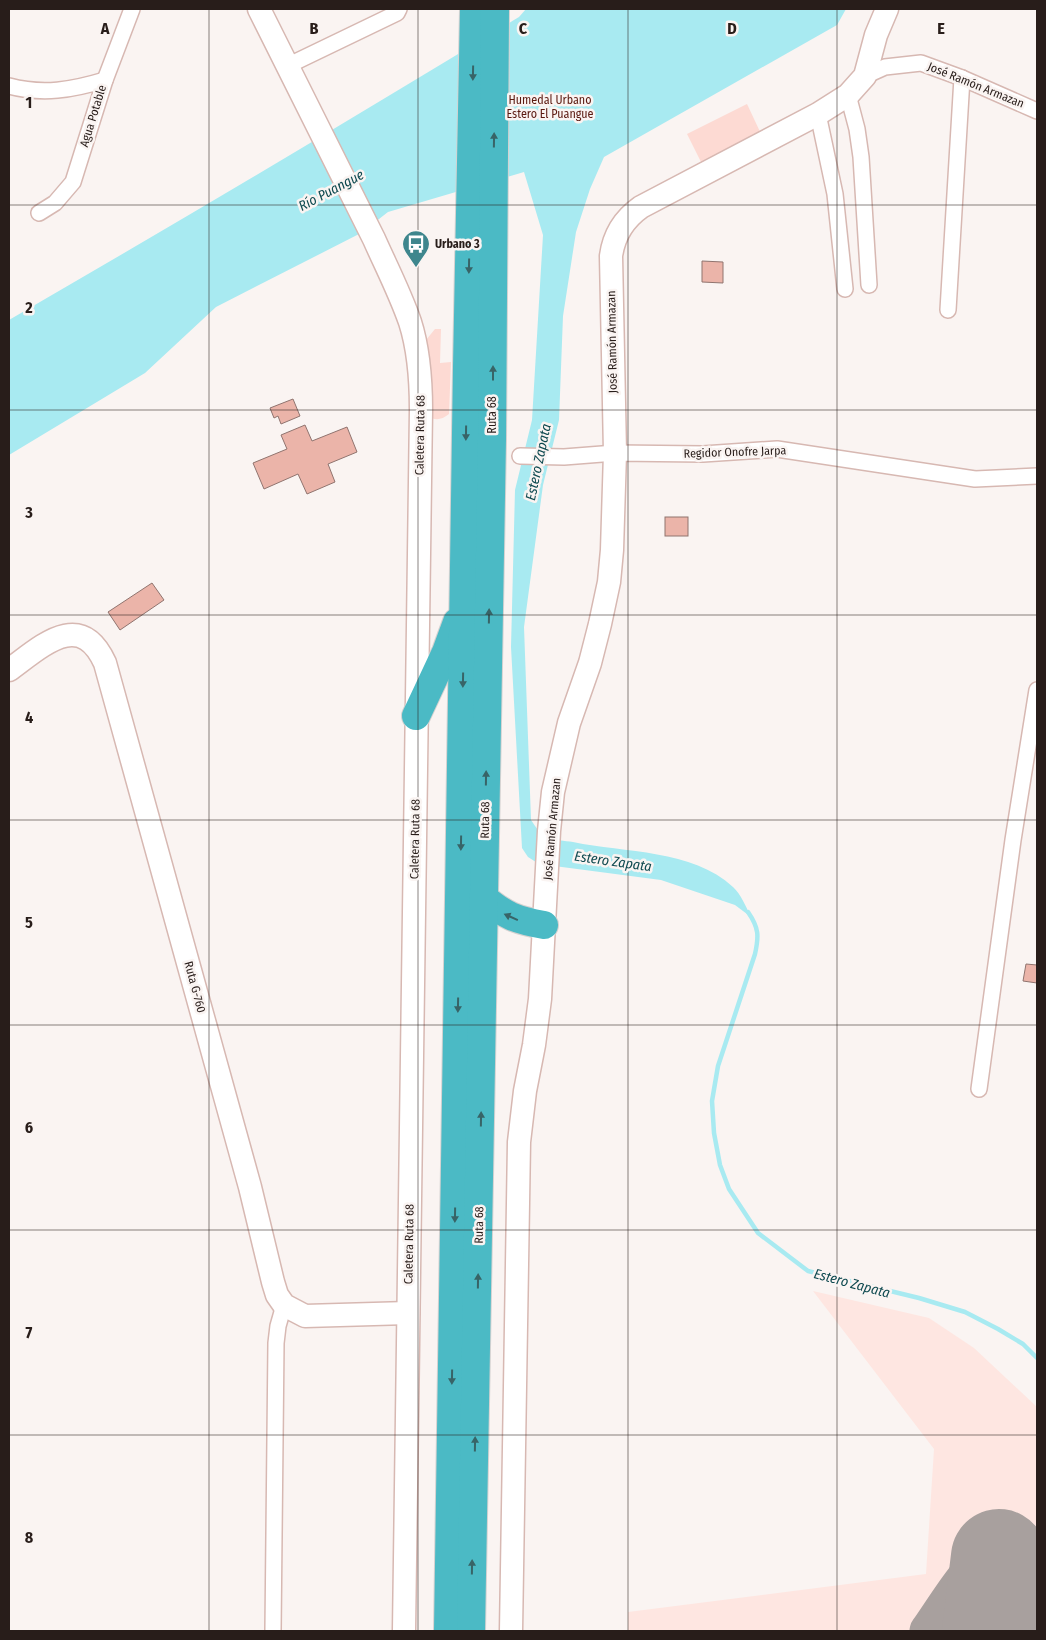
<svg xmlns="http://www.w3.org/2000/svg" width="1046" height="1640" font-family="'Fira Sans Condensed',sans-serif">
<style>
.built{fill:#fee6e1}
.green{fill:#fddad3}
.water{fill:#a8eaf1}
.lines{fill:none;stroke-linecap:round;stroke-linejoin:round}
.stream{stroke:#a8eaf1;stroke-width:4.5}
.taxiway{stroke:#a8a09e;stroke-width:39}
.runway{stroke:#a8a09e;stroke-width:96}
.building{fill:#ebb4a9;stroke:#90746f}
.street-casing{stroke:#d7b8b2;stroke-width:18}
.secondary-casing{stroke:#d7b8b2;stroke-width:25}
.highway-casing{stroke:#d4d2d1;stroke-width:30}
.street{stroke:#fff;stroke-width:15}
.secondary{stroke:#fff;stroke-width:22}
.highway{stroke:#4bbac5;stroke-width:28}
.oneway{fill:#386467}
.grid{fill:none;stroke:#281d1a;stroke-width:1;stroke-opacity:0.55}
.labels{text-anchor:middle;stroke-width:5;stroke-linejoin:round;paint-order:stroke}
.street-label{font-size:12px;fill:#281d1a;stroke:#faf4f2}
.park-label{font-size:12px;fill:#5b1a11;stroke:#faf4f2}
.poi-label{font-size:12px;font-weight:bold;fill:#281d1a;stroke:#faf4f2;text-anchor:start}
.water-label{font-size:14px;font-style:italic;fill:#0f4a50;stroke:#faf4f2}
.grid-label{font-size:16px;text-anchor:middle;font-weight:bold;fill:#281d1a;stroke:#faf4f2;stroke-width:5;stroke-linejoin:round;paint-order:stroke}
</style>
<rect width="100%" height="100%" fill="#faf4f2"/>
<!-- built -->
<polygon class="built" points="813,1291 929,1318 974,1348 1037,1407 1037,1631 628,1631 628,1612 926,1574 934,1449"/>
<!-- green -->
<g class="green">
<polygon points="747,104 762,136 703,166 687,134"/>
<path d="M435 329H441L440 363 451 362 449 414C441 420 436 421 427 416L426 340Z"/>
</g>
<!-- water -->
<path class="water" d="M526 9H846L837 25 604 157 590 189 576 232 563 316 559 420 543 485 524 627 531 820C535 826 540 834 547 837 554 840 565 841 573 842 625 853 692 849 733 887 741 894 746 907 751 917L735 905 661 880 539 864 528 857 522 848 511 647 515 490 532 420 543 235 524 172 388 212 361 233 216 307 145 373 9 455V320C180 221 350 120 519 17Z"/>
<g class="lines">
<!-- stream -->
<path class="stream" d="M748 912C759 928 759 936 755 954L718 1066 712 1101 714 1133 720 1165 729 1189 758 1233 808 1271 919 1298 965 1312 998 1329 1023 1344 1037 1358"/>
<!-- taxiway -->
<path class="taxiway" d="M929 1631C941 1615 970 1565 987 1559 990 1557 995 1558 999 1557"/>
<!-- runway -->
<polyline class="runway" points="990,1631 999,1557"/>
</g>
<!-- building -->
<g class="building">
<polygon points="702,261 723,262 723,283 702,282"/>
<polygon points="293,399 300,416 281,424 278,416 274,418 270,408"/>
<polygon points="305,425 312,441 347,427 357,452 328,464 335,482 307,494 298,474 264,489 253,463 287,449 281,435"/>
<rect x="665" y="517" width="23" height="19"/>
<polygon points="152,583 164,600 120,630 108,612"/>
<polygon points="1026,964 1037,965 1037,983 1023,981"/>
</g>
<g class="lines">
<!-- street casing -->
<g class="street-casing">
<g id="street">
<polyline points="287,66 397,13 399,9"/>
<polyline points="865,76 885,67 921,63 962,78 1037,111"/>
<path d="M9 86C43 95 72 90 105 80"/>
<polyline points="848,95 857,129 861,157 869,285"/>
<polyline points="818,114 835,194 845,289"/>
<polyline points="39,213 55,203 73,182 105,80 132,9"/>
<polyline points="948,310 962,78"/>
<polyline points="520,456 564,457 615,453 703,454 777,449 975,479 1037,476"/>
<polyline points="979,1089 1013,840 1037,690"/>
<polyline points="273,1631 276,1343 278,1326 284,1305"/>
</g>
</g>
<!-- secondary casing -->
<g class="secondary-casing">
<g id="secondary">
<path d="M259 9 374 239C386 266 400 293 410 322 419 350 421 380 421 410L404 1631"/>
<path d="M9 670C41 647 80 608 105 663L250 1187 273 1282 277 1295 284 1305 305 1316 408 1313"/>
<path d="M511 1631 519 1142 525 1091 534 1045 540 999 549 831 553 792 569 723 590 663 600 624 609 582 612 550 615 453 611 256C614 234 624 219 641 207L818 114 848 95 865 76 876 35 887 9"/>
</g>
</g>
<!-- highway casing -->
<g class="highway-casing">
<g id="highway">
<polyline points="416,716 446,652 457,622"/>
<path d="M483 897C505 916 516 920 544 925"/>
<polyline points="448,1631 467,367 474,9"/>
<polyline points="471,1631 492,439 495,9"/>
</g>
</g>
<!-- street -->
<use href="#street" class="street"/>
<!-- secondary -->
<use href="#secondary" class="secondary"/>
<!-- highway -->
<use href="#highway" class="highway"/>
</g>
<!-- one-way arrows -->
<defs><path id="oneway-solid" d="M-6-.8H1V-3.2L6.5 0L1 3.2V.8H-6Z" transform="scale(1.25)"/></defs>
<g class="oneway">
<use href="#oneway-solid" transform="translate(473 73) rotate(91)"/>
<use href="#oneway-solid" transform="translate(494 140) rotate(-89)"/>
<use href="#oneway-solid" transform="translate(469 266) rotate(91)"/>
<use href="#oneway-solid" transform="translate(493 373) rotate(-90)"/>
<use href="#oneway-solid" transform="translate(466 433) rotate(91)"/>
<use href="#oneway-solid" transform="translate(489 616) rotate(-89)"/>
<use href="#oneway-solid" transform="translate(463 680) rotate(91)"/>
<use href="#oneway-solid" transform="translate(486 778) rotate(-89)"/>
<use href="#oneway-solid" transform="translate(461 843) rotate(91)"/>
<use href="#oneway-solid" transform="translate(511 917) rotate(-156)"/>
<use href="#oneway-solid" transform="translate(458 1005) rotate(91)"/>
<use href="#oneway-solid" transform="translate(481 1119) rotate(-89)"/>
<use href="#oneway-solid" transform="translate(455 1215) rotate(91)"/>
<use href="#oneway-solid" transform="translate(478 1281) rotate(-89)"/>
<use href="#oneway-solid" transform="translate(452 1377) rotate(91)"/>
<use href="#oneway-solid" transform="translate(475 1444) rotate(-89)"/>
<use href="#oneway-solid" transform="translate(472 1567) rotate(-89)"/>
</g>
<!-- grid -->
<path class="grid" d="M209 9V1631M418 9V1631M628 9V1631M837 9V1631M9 205H1037M9 410H1037M9 615H1037M9 820H1037M9 1025H1037M9 1230H1037M9 1435H1037"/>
<!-- icons -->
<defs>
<g id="bus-pin" transform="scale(1.4375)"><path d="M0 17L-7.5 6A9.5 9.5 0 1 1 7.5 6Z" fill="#3e868d" stroke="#faf4f2"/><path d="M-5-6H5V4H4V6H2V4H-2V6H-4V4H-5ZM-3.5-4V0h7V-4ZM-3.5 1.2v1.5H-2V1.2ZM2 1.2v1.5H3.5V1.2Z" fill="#fff"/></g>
</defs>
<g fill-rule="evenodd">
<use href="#bus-pin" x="416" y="244"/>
</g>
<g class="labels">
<!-- street labels -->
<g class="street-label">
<text transform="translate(976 85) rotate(22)" y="4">José Ramón Armazan</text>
<text transform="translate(93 116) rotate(-73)" y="4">Agua Potable</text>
<text transform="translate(612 342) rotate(-91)" y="4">José Ramón Armazan</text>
<text transform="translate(492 415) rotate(-90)" y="4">Ruta 68</text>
<text transform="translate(420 435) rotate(-89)" y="4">Caletera Ruta 68</text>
<text transform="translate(735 452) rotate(-2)" y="4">Regidor Onofre Jarpa</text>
<text transform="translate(485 820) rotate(-89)" y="4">Ruta 68</text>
<text transform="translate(552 829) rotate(-85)" y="4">José Ramón Armazan</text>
<text transform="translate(415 839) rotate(-89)" y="4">Caletera Ruta 68</text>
<text transform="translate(195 987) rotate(75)" y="4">Ruta G-760</text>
<text transform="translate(479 1225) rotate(-89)" y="4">Ruta 68</text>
<text transform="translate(409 1244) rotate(-89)" y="4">Caletera Ruta 68</text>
</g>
<!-- park labels -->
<g class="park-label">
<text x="550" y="104">Humedal Urbano<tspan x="550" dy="14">Estero El Puangue</tspan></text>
</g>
<!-- poi labels -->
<g class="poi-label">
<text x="435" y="248">Urbano 3</text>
</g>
<!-- water labels -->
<g class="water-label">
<text transform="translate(331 190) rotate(-28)" y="5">Río Puangue</text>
<text transform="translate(538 462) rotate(-78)" y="5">Estero Zapata</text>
<text transform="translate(613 861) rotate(8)" y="5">Estero Zapata</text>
<text transform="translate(852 1283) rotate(15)" y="5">Estero Zapata</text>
</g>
</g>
<g class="grid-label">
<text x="105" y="34">A</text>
<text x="314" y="34">B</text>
<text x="523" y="34">C</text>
<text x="732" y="34">D</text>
<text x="941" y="34">E</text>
<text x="29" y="108">1</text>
<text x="29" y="313">2</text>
<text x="29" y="518">3</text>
<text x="29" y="723">4</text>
<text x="29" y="928">5</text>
<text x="29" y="1133">6</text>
<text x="29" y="1338">7</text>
<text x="29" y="1543">8</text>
</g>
<!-- border -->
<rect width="1046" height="1640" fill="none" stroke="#281d1a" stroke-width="20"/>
</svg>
